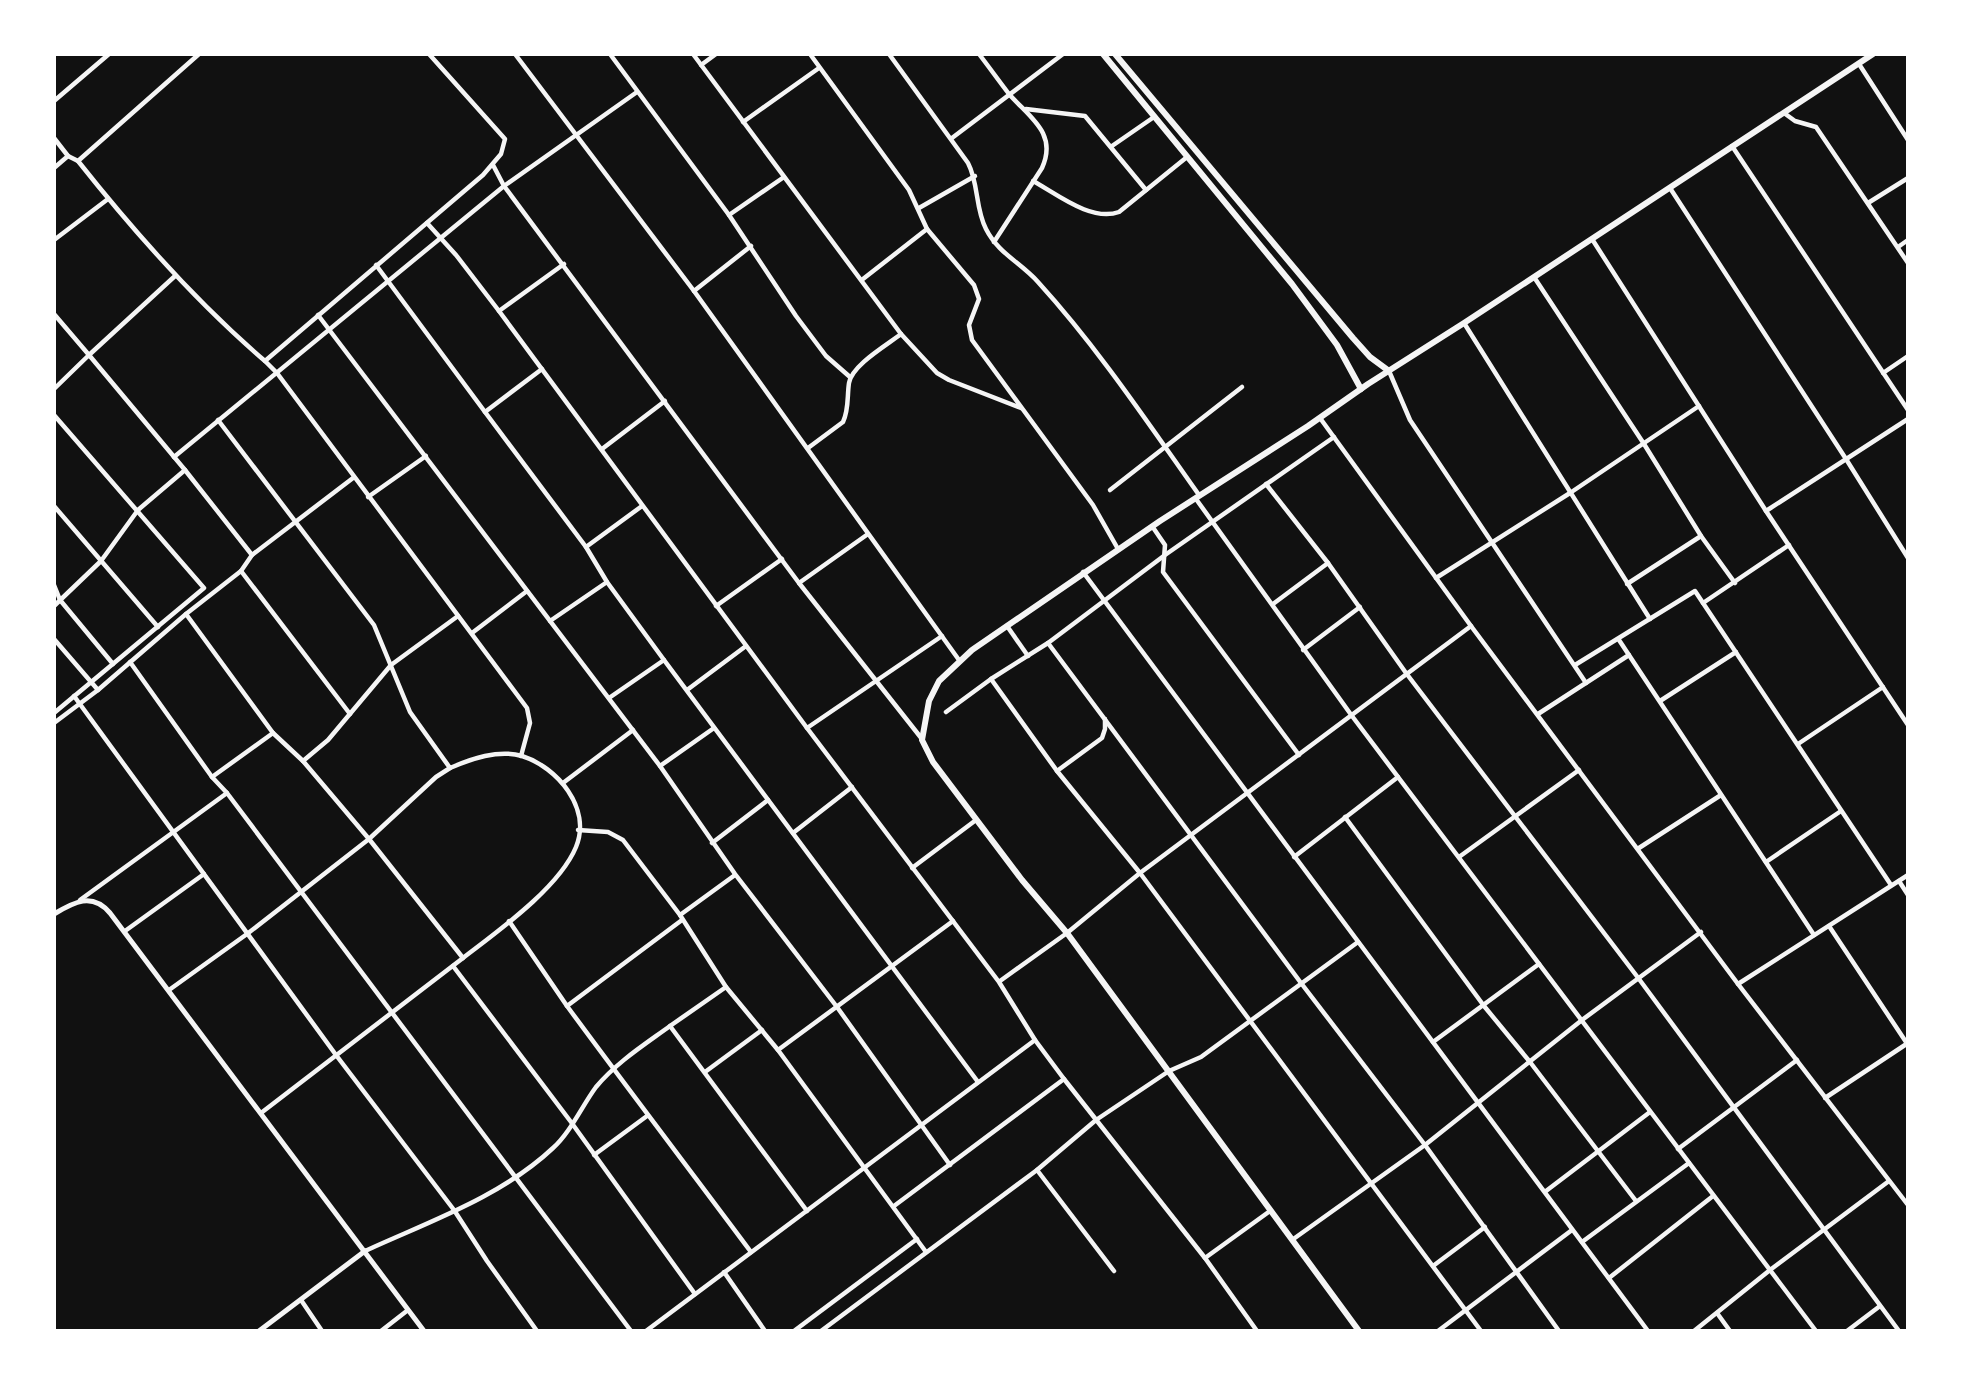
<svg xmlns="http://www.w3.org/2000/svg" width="1962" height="1385" font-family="'Titillium Web',sans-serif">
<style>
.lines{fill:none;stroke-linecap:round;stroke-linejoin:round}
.minor{stroke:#f5f5f5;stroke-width:4.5}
.tertiary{stroke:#f5f5f5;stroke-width:5}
.secondary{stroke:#f5f5f5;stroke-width:6}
</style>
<rect width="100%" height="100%" fill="#111"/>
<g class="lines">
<!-- minor -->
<g class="minor">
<polyline points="515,54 694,291 959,660"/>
<polyline points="610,54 729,215 796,316 826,356 850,377"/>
<polyline points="693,54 901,334 937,373 949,380 1021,408"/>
<polyline points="810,54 909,190 927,229 974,285 979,299 969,325 972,340 1093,505 1118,549"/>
<path d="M889 54 968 163C979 184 975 208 986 229 998 253 1021 263 1038 282 1098 348 1148 423 1199 495"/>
<path d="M979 54C989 67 999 81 1009 94 1029 117 1058 133 1042 168L994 242"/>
<polyline points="1859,64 1908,140"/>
<polyline points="701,65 716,54"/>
<polyline points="54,101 109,54"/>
<polyline points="1026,109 1085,116 1146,190"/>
<polyline points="1784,113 1795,121 1816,127 1908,263"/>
<polyline points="743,122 819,68"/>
<path d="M54 138 68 156 78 161C135 233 195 301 265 361L483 175 501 154 505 139 429 54"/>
<polyline points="952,138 1063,54"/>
<polyline points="1112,146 1154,117"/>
<polyline points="1732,146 1908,410"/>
<polyline points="78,161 199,54"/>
<polyline points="493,165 504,186 799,583 922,739"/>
<polyline points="54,168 68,156"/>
<path d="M1033 181C1057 194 1091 222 1119 212L1187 157"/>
<polyline points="1670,188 1846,459 1908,558"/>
<polyline points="1868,203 1908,178"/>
<polyline points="919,208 975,176"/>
<polyline points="729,215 784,177"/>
<polyline points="427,223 456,255 499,311 807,728 942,636"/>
<polyline points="1592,239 1766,511 1908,725"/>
<polyline points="54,240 108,199"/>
<polyline points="1898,247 1908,240"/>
<polyline points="376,265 485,412"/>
<polyline points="1534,277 1644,444 1701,536 1735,583"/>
<polyline points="863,279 927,229"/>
<polyline points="694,291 751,246"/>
<polyline points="499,311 564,264"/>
<polyline points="54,314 89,355 175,276"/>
<polyline points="318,315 660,766 735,874 837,1007 950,1165"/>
<polyline points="1464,323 1650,619"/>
<polyline points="265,361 277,373 527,708 530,723 521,756"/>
<polyline points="542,369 485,412 586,547 607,582 664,660 978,1082"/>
<polyline points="1389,371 1410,420 1586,683"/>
<polyline points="1883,373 1908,356"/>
<polyline points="54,389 89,355 185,470 252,555"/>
<polyline points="54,415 204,588 54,713"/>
<polyline points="1320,418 1471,626 1738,984 1908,1205"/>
<path d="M218 420 374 625 410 712 450 768C471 759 498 749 522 756 557 767 592 808 576 847 559 888 498 931 463 958"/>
<path d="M808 448 843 422C849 410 847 396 849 383 852 365 887 345 901 334"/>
<polyline points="602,449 665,401"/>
<polyline points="174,457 504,186 637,92"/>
<polyline points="1266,484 1328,563 1406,673 1639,979 1899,1331"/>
<polyline points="1110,490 1242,387"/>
<polyline points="368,497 426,456"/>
<polyline points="1196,499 1352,716 1816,1331"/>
<polyline points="54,506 158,627"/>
<polyline points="1766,511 1908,419"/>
<polyline points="1152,526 1165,545 1163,572 1299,755"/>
<polyline points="586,547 642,506"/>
<polyline points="241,571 350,714"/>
<polyline points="1083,572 1648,1331"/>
<polyline points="1436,578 1570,493 1699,406"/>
<polyline points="799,583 868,534"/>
<polyline points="1627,584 1701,536"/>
<polyline points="54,585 60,600 113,664"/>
<polyline points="1703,603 1789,545"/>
<polyline points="1273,604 1328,563"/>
<polyline points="54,606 101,561 138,510 185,470"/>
<polyline points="716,606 782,559"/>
<polyline points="186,614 273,733 303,761 369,839 436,777 450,768"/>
<polyline points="550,621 607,582"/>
<polyline points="1007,626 1028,656"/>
<polyline points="472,633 527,591"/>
<polyline points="54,639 98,690"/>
<polyline points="1619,640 1814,935"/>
<polyline points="1048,643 1301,983 1425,1145 1559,1331"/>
<polyline points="1303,650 1360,607"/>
<polyline points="130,662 212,777 227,793 631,1331"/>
<polyline points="1575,665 1695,591 1891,885"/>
<polyline points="991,679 1057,771 1140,873 1481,1331"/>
<polyline points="687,690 746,646"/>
<polyline points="74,696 336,1055 454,1210 487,1261 537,1331"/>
<polyline points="609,698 664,660"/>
<polyline points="1660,701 1736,652"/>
<polyline points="946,712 991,679 1048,643 1165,555 1334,437"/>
<polyline points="1538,714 1629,655"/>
<polyline points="54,723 98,690 186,614 241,571 252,555 353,478"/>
<polyline points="807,728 999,982 1035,1040 1064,1079 1205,1258 1257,1331"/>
<polyline points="1798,744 1883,687"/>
<polyline points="303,761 328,740 391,665 458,616"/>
<polyline points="660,766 714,728"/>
<polyline points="1057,771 1102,738 1105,729 1105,719"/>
<polyline points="212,777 273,733"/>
<polyline points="563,783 633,730"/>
<polyline points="1345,817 1484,1006 1530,1062 1636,1201"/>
<polyline points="578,830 608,832 623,840 680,915 726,987 778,1050 926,1252"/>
<polyline points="793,833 852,787"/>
<polyline points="712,843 768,800"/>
<polyline points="1639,848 1721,795"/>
<polyline points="1294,857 1398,777"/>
<polyline points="1459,857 1579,770"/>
<polyline points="1766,862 1841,811"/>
<polyline points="912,868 976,820"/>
<polyline points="1899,881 1908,895"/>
<polyline points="80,900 227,793"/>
<polyline points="680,915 735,875"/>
<polyline points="509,921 567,1006 682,920"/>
<polyline points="1829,926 1908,1045"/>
<polyline points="125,931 204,874"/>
<polyline points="453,966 571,1122 695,1294"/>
<polyline points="1000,981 1067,933 1140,873 1471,626"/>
<polyline points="1738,984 1908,875"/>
<polyline points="726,987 670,1026 807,1211"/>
<polyline points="169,990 247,934 369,839 463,958 261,1113"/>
<path d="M567 1006C628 1089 690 1170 751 1252"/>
<polyline points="1433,1042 1539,964"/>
<polyline points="778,1050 953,921"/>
<polyline points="705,1072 762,1030"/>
<polyline points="1825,1098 1908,1043"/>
<polyline points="1678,1149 1797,1060"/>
<polyline points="594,1155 647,1116"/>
<polyline points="1037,1170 1114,1271"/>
<polyline points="1546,1191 1650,1112"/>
<polyline points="894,1206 1064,1079"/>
<polyline points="1292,1240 1425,1145 1582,1020 1701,932"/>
<polyline points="1582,1242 1689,1163"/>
<path d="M365 1251C428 1222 501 1197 553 1148 570 1133 582 1106 596 1087 617 1062 644 1045 670 1026"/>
<polyline points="1205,1258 1270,1211"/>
<polyline points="1433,1266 1485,1227"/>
<polyline points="724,1272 765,1331"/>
<polyline points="1609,1278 1713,1196"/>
<polyline points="301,1300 322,1331"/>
<polyline points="1717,1313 1730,1331"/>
<polyline points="381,1331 408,1310"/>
<polyline points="646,1331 1035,1040"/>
<polyline points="794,1331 917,1239"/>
<polyline points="821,1331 1037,1170 1096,1120 1169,1071 1201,1057 1358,942"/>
<polyline points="1438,1331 1572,1230"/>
<polyline points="1694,1331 1770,1270 1889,1181"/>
<polyline points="1847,1331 1880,1306"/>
</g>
<!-- tertiary -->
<g class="tertiary">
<path d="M54 914C74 902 92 892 110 913L424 1331"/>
<polyline points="259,1331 365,1251"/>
</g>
<!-- secondary -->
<g class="secondary">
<polyline points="1103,54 1292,284 1337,345 1361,389"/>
<polyline points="1115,54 1353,338 1370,357 1389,371"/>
<polyline points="1359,1331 1067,933 1022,880 933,762 922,740 929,701 939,681 972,650 1160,521 1308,426 1368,384 1464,323 1873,54"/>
</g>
</g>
<!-- border -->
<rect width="1962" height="1385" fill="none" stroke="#ffffff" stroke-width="112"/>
</svg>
